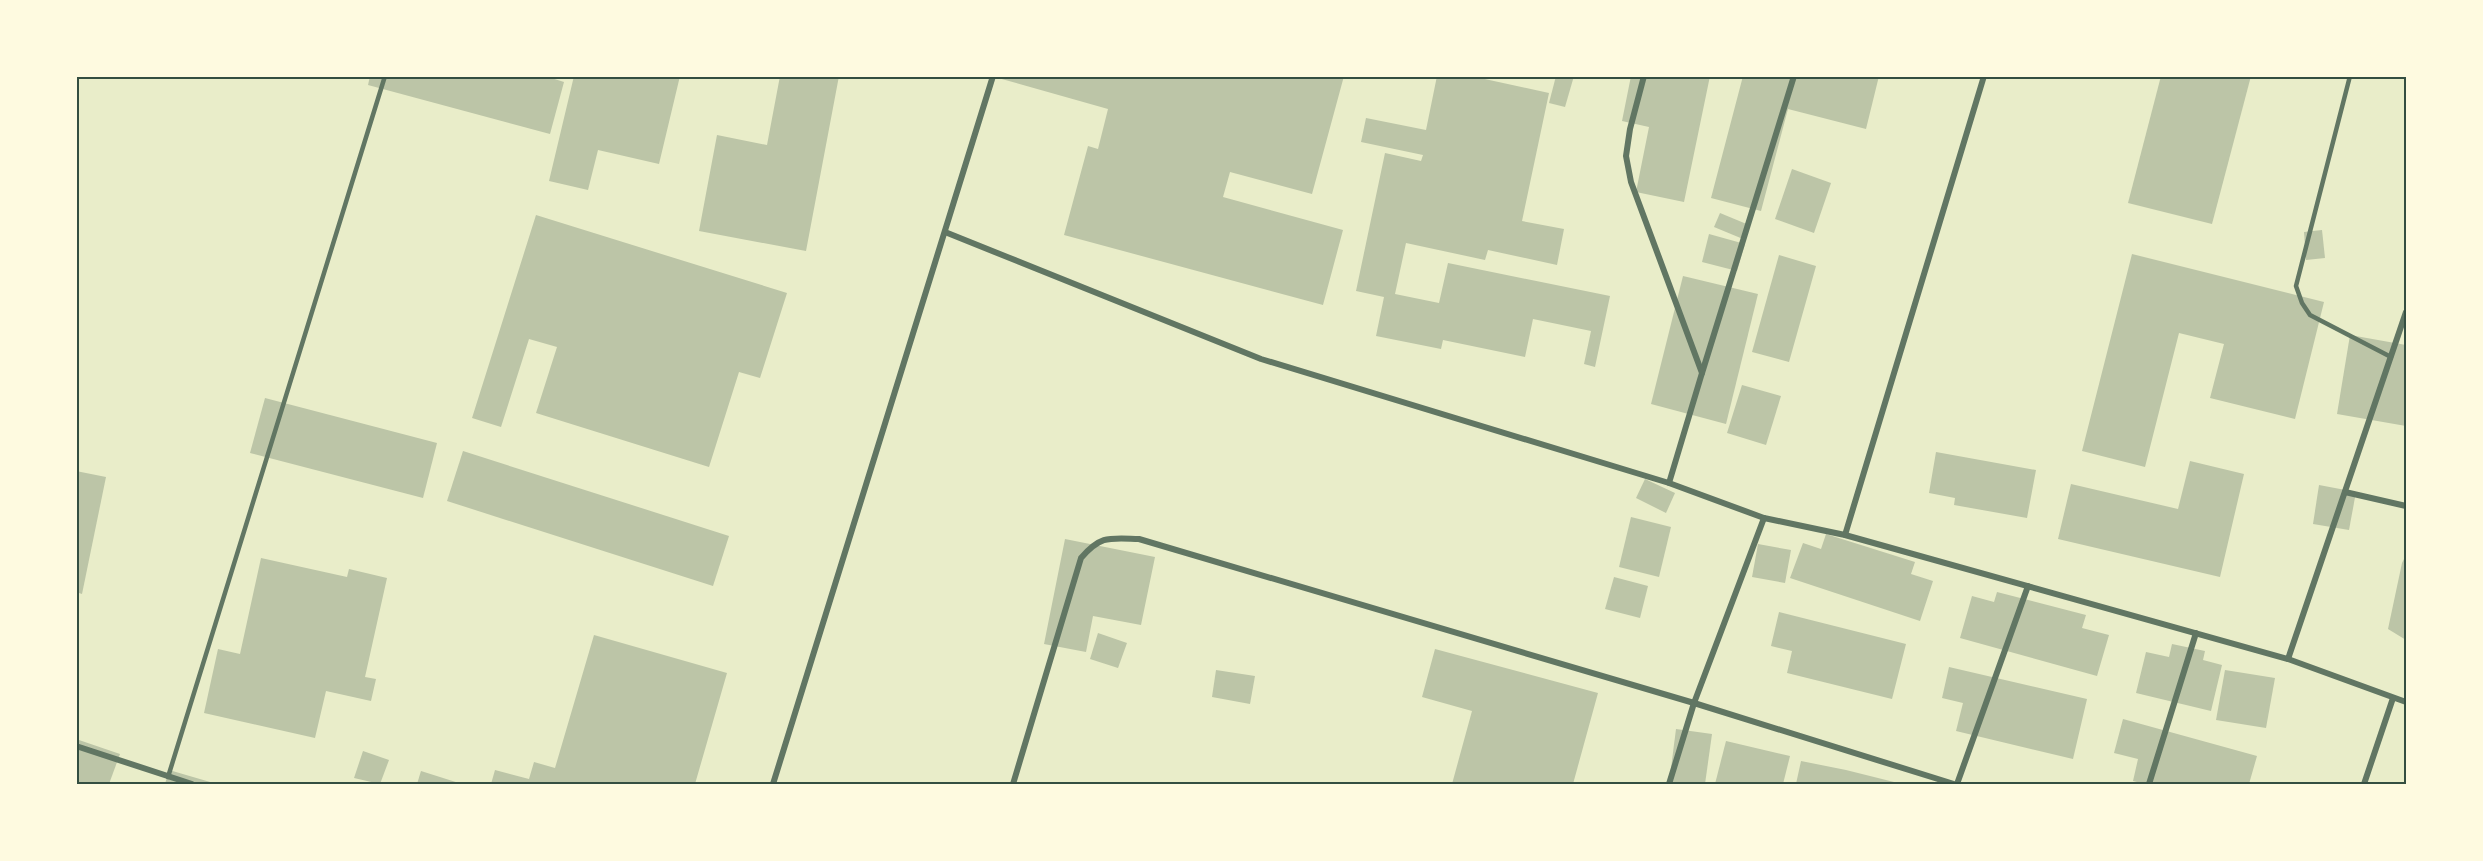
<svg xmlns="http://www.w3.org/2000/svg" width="2483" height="861" font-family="'Titillium Web',sans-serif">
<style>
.building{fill:#bcc5a7}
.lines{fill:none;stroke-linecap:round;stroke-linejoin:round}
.service{stroke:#617663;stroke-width:4.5}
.minor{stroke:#617663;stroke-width:6}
.neatline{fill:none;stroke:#344e41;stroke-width:2}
</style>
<rect width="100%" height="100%" fill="#e9edc9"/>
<!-- building -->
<g class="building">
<polygon points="370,76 545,76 564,82 550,134 368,85"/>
<polygon points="574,76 680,76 659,164 598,150 588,190 549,181"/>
<polygon points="780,76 839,76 806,251 699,231 717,135 767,145"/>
<polygon points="991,76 1344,76 1312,194 1230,172 1223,197 1343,230 1323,305 1064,235 1088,146 1098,149 1108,109"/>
<polygon points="1437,76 1471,76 1549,93 1522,221 1564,229 1557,265 1488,250 1485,260 1406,243 1395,294 1439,303 1448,263 1610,296 1595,367 1584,364 1591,331 1533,319 1525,357 1443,340 1441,349 1376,336 1384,297 1356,291 1385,153 1421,161 1423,155 1361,142 1366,118 1426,130"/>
<polygon points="1556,76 1574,76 1565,107 1549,103"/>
<polygon points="1631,76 1710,76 1684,202 1636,192 1649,127 1622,121"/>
<polygon points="1743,76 1879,76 1866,129 1788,109 1761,211 1711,198"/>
<polygon points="2161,76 2251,76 2212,224 2128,203"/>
<polygon points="1792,169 1831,183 1814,233 1775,219"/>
<polygon points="1720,213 1749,225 1743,239 1714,227"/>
<polygon points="536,215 787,293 760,378 739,372 709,467 536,413 557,347 529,339 501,427 472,418"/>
<polygon points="2322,230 2325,258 2306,260 2304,232"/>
<polygon points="1709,234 1745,244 1737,271 1702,262"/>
<polygon points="2132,254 2324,302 2295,419 2210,398 2224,344 2179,333 2145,467 2082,451"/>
<polygon points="1779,255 1816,266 1789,362 1752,352"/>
<polygon points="1683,276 1758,294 1726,424 1651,404"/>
<polygon points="2350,335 2406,345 2406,426 2337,414"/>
<polygon points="1742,385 1781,396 1766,445 1727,433"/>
<polygon points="265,398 437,443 423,498 250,453"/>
<polygon points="463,451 729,536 713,586 447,501"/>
<polygon points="1936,452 2036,470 2027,518 1954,505 1955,498 1929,493"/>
<polygon points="2190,461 2244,474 2220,577 2058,539 2071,484 2178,509"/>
<polygon points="76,471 106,477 82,594 76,592"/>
<polygon points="1645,479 1675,493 1666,513 1636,498"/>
<polygon points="2319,485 2356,492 2349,530 2313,524"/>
<polygon points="1631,517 1671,527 1659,577 1619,567"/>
<polygon points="1826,534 1915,562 1911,574 1933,581 1920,621 1790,578 1803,543 1821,549"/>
<polygon points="1065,539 1155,557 1141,625 1093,616 1086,652 1044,644"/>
<polygon points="1758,544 1791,550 1785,583 1752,577"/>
<polygon points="2406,555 2406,640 2388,629 2402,563"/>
<polygon points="261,558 347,577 349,569 387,578 365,677 376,679 371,701 326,691 315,738 204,713 218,649 240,654"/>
<polygon points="1614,577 1648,586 1640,618 1605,609"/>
<polygon points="1997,592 2086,615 2082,628 2109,635 2097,676 1960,638 1972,596 1994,602"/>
<polygon points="1779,612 1906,644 1892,699 1787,673 1792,651 1771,646"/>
<polygon points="1098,633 1127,643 1118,668 1090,659"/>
<polygon points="594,635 727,673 695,784 491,784 495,770 529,779 534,762 555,768"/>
<polygon points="2172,644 2205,651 2203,660 2222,665 2211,711 2136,693 2146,652 2169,657"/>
<polygon points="1435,649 1598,693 1573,784 1452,784 1472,711 1422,697"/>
<polygon points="1949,667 2087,699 2073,759 1956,731 1963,703 1942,698"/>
<polygon points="1216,670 1255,676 1250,704 1212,697"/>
<polygon points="2225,670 2275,678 2266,728 2216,720"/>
<polygon points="2123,719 2257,756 2249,784 2145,784 2133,781 2138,759 2114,753"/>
<polygon points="1676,729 1712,734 1705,784 1669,784"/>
<polygon points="76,739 120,754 109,784 76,784"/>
<polygon points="1726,741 1790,756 1783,784 1715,784"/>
<polygon points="363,751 389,760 380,784 354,778"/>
<polygon points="1801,761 1846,770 1902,784 1796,784"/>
<polygon points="169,770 217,784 165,784"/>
<polygon points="421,771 462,784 417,784"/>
</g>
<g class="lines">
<!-- service -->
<g class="service">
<polyline points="2350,76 2296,286 2302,303 2310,315 2391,357"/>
<polyline points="168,777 385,76"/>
</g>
<!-- minor -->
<g class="minor">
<polyline points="1644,76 1630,129 1626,156 1631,182 1702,373 1669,483 1764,518 1845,535 2288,659 2406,702"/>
<polyline points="945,232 1261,359 1669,483"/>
<polyline points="1702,373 1794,76"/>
<polyline points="2345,492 2406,506"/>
<polyline points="1845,535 1984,76"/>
<polyline points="2288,659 2406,312"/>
<polyline points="76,746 192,784"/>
<polyline points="773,784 993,76"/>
<path d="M1013 784 1081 558C1101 535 1109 538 1139 539L1694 703 1954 784"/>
<polyline points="1669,784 1694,703 1764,518"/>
<polyline points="1957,784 2028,586"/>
<polyline points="2149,784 2196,633"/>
<polyline points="2364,784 2393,698"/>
</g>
</g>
<!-- border -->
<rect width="2483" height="861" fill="none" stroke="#fefae0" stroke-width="156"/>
<rect x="78" y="78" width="2327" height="705" class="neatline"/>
</svg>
